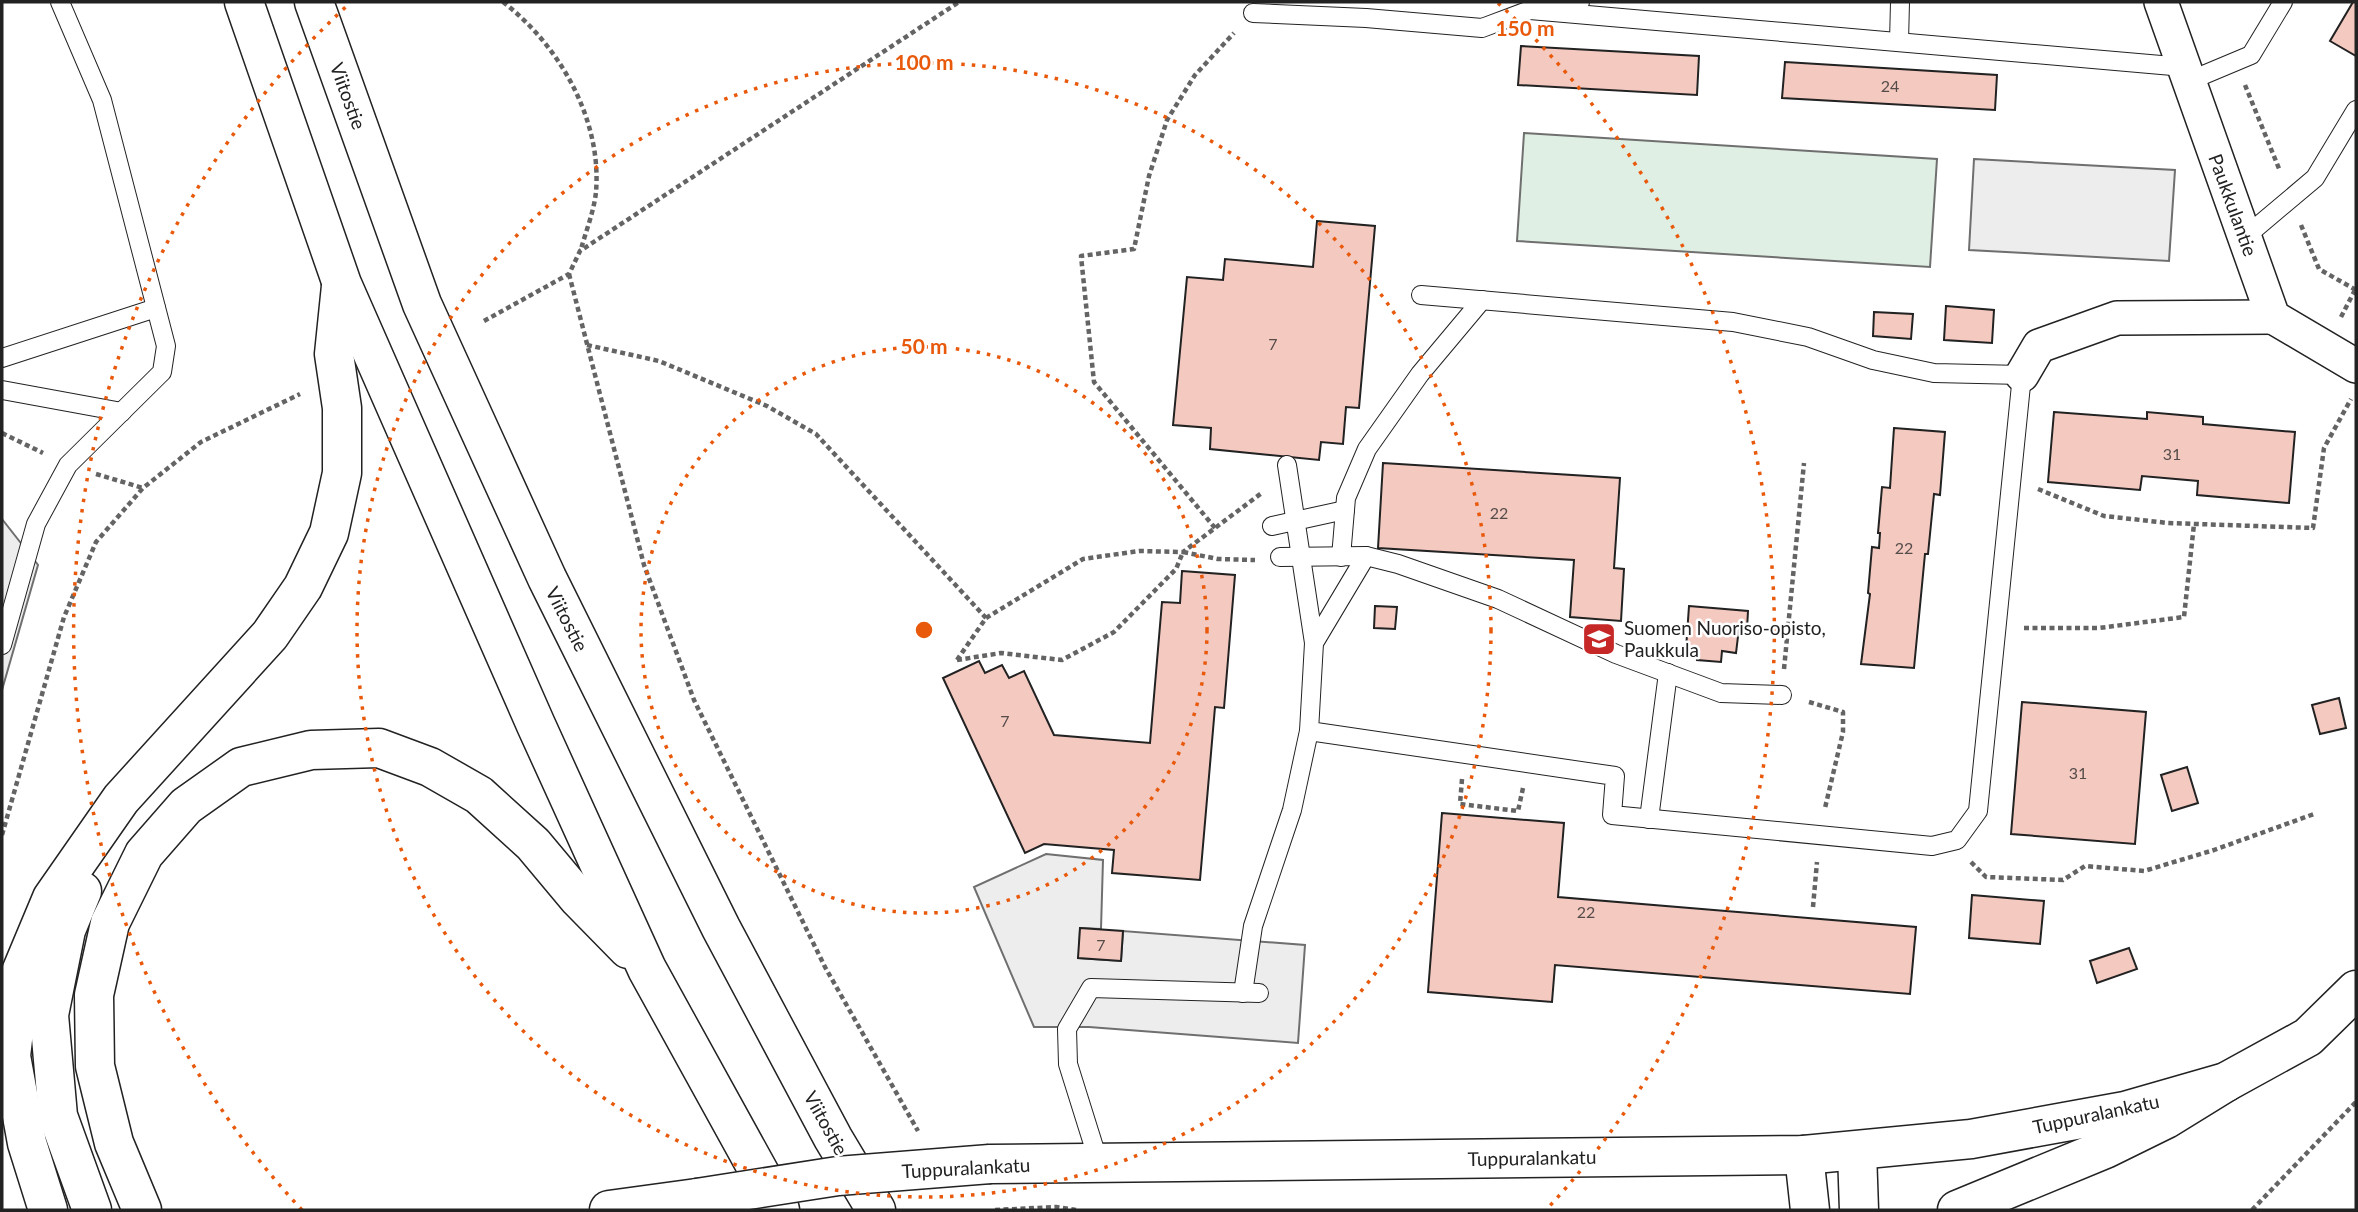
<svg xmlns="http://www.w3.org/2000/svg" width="2358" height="1212" font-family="Lato,sans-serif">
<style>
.green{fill:#e0efe3;stroke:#6f6f6f;stroke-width:2}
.parking{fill:#ededed;stroke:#6f6f6f;stroke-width:2}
.building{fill:#f3c9c0;stroke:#222;stroke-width:2}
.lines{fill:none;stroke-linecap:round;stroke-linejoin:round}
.service-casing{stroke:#222;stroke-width:20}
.minor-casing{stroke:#222;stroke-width:36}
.tertiary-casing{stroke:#222;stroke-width:41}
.trunk-casing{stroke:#222;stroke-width:41}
.path{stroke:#646464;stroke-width:4.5;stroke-dasharray:5 3.5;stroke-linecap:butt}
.service{stroke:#fff;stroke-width:18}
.minor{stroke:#fff;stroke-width:33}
.tertiary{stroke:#fff;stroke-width:38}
.trunk{stroke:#fff;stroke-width:38}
.tertiary-bridge-casing{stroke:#222;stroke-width:41;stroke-linecap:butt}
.tertiary-bridge{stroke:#fff;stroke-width:38}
.ring{fill:none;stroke:#e8590c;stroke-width:3.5;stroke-dasharray:3.5 7}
.labels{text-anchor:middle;stroke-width:5;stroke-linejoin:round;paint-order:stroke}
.number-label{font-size:16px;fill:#564c4a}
.street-label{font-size:19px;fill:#222;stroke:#fff}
.poi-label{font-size:19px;fill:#222;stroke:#fff;text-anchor:start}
.centre{fill:#e8590c;stroke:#fff;stroke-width:3.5}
.ring-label{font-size:21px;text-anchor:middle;font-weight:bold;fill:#e8590c;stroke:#fff;stroke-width:5;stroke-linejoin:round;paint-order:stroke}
</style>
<rect width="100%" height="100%" fill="#fff"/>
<!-- green -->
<polygon class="green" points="1524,133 1937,159 1930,267 1517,241"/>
<!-- parking -->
<g class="parking">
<polygon points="1974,159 2175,170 2169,261 1969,250"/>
<polygon points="2,519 38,565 2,690"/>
<polygon points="1046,854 1103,860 1101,929 1080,928 1079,958 1121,961 1123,931 1305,945 1298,1043 1089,1027 1034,1027 974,887"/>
</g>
<!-- building -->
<g class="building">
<polygon points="2353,2 2356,2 2356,56 2330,41"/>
<polygon points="1521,46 1699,56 1697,95 1518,85"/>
<polygon points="1785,62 1997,75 1995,110 1782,98"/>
<polygon points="1317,221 1375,226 1359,408 1346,407 1343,444 1321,442 1319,460 1210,449 1211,428 1173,425 1187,277 1223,280 1225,259 1313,267"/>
<polygon points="1946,306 1994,310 1992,343 1944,340"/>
<polygon points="1874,312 1913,314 1911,339 1873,336"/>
<polygon points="2054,412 2147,419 2147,412 2203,417 2203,424 2295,432 2289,503 2197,495 2198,481 2142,476 2140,490 2048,482"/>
<polygon points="1894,428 1945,432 1940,495 1934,494 1928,554 1925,554 1914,668 1861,664 1870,594 1868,593 1872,547 1879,548 1880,533 1878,533 1882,487 1890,488"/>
<polygon points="1383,463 1620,478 1614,568 1624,569 1621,621 1570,617 1574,560 1378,548"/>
<polygon points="1182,571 1235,575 1224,708 1215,707 1200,880 1112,873 1114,850 1044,844 1025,853 943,678 979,661 985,673 1002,665 1009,678 1024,671 1054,735 1150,743 1162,602 1180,603"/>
<polygon points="1375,606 1397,607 1395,629 1374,628"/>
<polygon points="1689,606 1748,611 1747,629 1739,628 1736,653 1722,651 1721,662 1697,660 1698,650 1686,649"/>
<polygon points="2339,698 2346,728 2320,734 2312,705"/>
<polygon points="2022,702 2146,712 2135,844 2011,834"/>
<polygon points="2187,767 2198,803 2172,811 2161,775"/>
<polygon points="1442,813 1564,823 1558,897 1916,927 1910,994 1555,965 1552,1002 1428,992"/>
<polygon points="1972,895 2044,901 2040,944 1969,938"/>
<polygon points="1080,928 1123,931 1121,961 1078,958"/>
<polygon points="2129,948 2137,969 2097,983 2090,961"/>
</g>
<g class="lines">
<!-- service casing -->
<g class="service-casing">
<g id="service">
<polyline points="1530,10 2184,67"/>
<polyline points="1253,13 1366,18 1482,28 1530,10 1580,2"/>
<polyline points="1899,42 1900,2"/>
<polyline points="2189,81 2251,55 2283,2"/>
<polyline points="2245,237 2315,178 2356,110"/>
<polyline points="2,358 156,308"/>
<polyline points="2,390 122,412"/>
<polyline points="1287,465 1314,643"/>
<polyline points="1272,526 1345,510"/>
<polyline points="1366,556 1314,643 1309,731 1615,776 1612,815 1932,846 1957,840 1978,811 2022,375 1934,373 1873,360 1808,337 1733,322 1421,295"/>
<polyline points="1280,557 1366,556 1398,564 1498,599 1616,654 1721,693 1782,695"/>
<polyline points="1341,557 1346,498 1367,449 1420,374 1482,300"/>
<polyline points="2,645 36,524 68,465 162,372 166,346 102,100 60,2"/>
<polyline points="1649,819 1668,673"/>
<polyline points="1243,993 1253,926 1292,810 1309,731"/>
<polyline points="1099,1163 1068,1064 1067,1029 1091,988 1259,993"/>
</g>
</g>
<!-- minor casing -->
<g class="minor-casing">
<g id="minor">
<polyline points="2161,2 2273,317 2356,366"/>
<polyline points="2022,375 2039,346 2117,318 2273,317"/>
</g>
</g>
<!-- tertiary casing -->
<g class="tertiary-casing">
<g id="tertiary">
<polyline points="990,1164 1804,1155 1971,1139 2125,1111 2226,1082 2308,1037 2356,990"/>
<polyline points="609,1210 697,1198"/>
</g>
</g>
<!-- trunk casing -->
<g class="trunk-casing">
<g id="trunk">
<polyline points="244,2 342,284 536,725 647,969 780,1210"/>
<polyline points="314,2 422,304 547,578 721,928 833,1138 876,1210"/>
<polyline points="82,891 66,930 49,1015 58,1116 92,1210"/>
<polyline points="1857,1152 1859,1210"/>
<polyline points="1804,1155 1810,1210"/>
<polyline points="48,1210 27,1143 11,1056 21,972 52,898 121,799 270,635 303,587 329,533 342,473 342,408 334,354 341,286"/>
<polyline points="142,1210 114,1143 95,1066 94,995 110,923 144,854 186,806 241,767 311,750 379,748 430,767 479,795 533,844 579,899 628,949"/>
<polyline points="1957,1210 2105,1149 2166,1119 2226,1082"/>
</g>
</g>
<!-- path -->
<g class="path">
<path d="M503 2C559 45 602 119 596 192 594 211 586 231 581 249"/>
<polyline points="2245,85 2280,171"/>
<polyline points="2301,225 2319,269 2356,290"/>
<polyline points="569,274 644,565 694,700 825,967 918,1131"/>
<polyline points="2341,317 2356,288"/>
<polyline points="484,321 569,274 580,251 959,2"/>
<polyline points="587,345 659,361 767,406 816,434 986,618"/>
<polyline points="2,433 43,453"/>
<polyline points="96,474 143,488"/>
<polyline points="2038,489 2104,516 2168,523 2313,528 2324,448 2351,399"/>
<polyline points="1215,528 1094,382 1081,256 1134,249 1149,176 1167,120 1195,75 1234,33"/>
<polyline points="2024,628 2099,628 2184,617 2194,524"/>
<polyline points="957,660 986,618 1083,559 1139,551 1183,552 1263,492"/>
<polyline points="957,660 1001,653 1062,660 1114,632 1176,569 1183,552 1218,559 1255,560"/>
<polyline points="1784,669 1804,463"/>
<polyline points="1809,702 1843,712 1843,732 1825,808"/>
<polyline points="1462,779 1460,804 1518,811 1523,788"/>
<polyline points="2,835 64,617 96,542 143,488 201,442 300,394"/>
<polyline points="1971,862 1986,877 2063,880 2085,866 2144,871 2214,850 2314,814"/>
<polyline points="1813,907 1817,862"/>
<polyline points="995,1210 1056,1207 1076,1210"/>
<polyline points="2252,1210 2356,1102"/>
</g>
<!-- service -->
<use href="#service" class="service"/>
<!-- minor -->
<use href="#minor" class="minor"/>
<!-- tertiary -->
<use href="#tertiary" class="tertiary"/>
<!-- trunk -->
<use href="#trunk" class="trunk"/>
<!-- tertiary-bridge casing -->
<g class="tertiary-bridge-casing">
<polyline id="tertiary-bridge" points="697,1198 838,1176 990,1164"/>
</g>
<!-- tertiary-bridge -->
<use href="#tertiary-bridge" class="tertiary-bridge"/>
</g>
<!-- distance rings -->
<g class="ring">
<circle cx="924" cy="630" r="283"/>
<circle cx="924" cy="630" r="567"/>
<path d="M302 1210A850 850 0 0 1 350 3M1498 3A850 850 0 0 1 1546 1210"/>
</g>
<!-- icons -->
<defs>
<g id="school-square" transform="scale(1.75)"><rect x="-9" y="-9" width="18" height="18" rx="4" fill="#c62828" stroke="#fff"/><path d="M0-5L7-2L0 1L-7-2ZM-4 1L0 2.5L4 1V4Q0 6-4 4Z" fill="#fff"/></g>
</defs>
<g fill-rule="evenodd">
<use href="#school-square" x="1599" y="639"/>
</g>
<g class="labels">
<!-- number labels -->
<g class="number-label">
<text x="1890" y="92">24</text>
<text x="1273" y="350">7</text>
<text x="2172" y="460">31</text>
<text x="1499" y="519">22</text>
<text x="1904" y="554">22</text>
<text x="1005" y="727">7</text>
<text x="2078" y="779">31</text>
<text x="1586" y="918">22</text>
<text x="1101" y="951">7</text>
</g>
<!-- street labels -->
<g class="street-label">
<text transform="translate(348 96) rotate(70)" y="7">Viitostie</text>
<text transform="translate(2233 205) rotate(70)" y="7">Paukkulantie</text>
<text transform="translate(567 619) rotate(63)" y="7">Viitostie</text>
<text transform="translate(2096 1114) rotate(-12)" y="7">Tuppuralankatu</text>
<text transform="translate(826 1123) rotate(61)" y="7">Viitostie</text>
<text transform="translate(1532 1158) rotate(-1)" y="7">Tuppuralankatu</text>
<text transform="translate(966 1168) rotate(-3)" y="7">Tuppuralankatu</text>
</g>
<!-- poi labels -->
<g class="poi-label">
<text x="1624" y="635">Suomen Nuoriso-opisto,<tspan x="1624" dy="22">Paukkula</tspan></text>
</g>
</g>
<circle cx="924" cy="630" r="10" class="centre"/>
<g class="ring-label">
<text x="1525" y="36">150 m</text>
<text x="924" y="70">100 m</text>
<text x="924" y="354">50 m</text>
</g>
<!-- border -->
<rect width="2358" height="1212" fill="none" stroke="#222222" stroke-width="7"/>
</svg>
